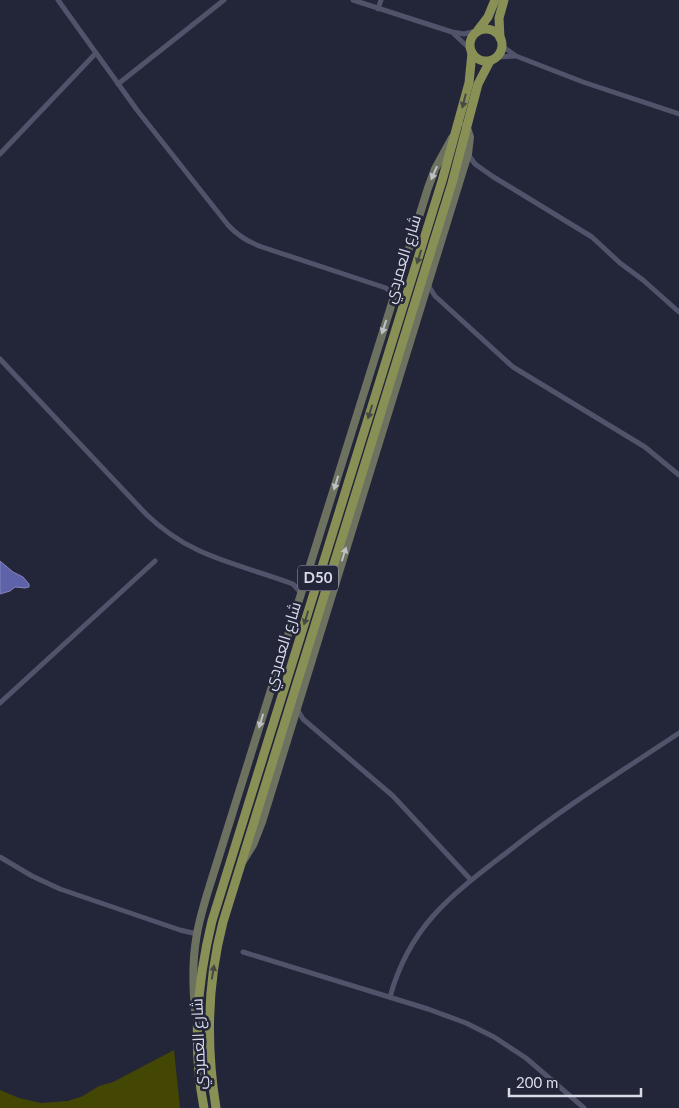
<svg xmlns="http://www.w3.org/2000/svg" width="679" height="1108" font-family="Lato,Cairo,sans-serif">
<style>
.green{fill:#434703}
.water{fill:#5e62a9;stroke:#8386bc}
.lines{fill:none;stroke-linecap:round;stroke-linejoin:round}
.street{stroke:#51536a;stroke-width:5}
.secondary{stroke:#6d7260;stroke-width:8}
.primary{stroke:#899056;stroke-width:9}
.oneway{fill:#474a43}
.oneway2{fill:#bdc0c5}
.labels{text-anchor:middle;stroke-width:5;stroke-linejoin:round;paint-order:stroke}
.shield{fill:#232539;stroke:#a2a4b3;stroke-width:1}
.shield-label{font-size:15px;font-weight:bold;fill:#d8dae7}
.street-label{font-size:16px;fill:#d8dae7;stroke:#232539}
</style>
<rect width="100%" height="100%" fill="#232539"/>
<!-- green -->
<polygon class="green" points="174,1050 180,1108 0,1108 0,1090 19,1098 41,1103 68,1101 83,1096 99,1086 113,1082"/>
<!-- water -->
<polygon class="water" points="0,561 13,572 23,577 29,584 29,587 25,588 15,587 10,591 0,594"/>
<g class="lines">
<!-- street -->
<g class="street">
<path d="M58 0 137 110 228 225C238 236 248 242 262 247L386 288 394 296"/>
<polyline points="353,0 452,32 464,34 476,31"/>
<polyline points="378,9 381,0"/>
<polyline points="454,34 470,49"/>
<polyline points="502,46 516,56 583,82 679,114"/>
<polyline points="497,57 515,56"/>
<polyline points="118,84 224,0"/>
<polyline points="0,154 96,53"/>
<polyline points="468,154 475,164 492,176 592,237 620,263 643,280 679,312"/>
<polyline points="428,285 435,296 513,367 645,447 679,475"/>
<path d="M0 359 146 514C191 558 237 563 293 584L301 593"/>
<polyline points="0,703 155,561"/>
<polyline points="297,709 303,719 393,796 471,880"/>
<polyline points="0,857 32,876 60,889 180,930 197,934"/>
<polyline points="243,952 428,1009 466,1023 494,1037 526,1058 584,1108"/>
<path d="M390 997C410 924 453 894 510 850 564 807 622 771 679 733"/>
</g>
<!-- secondary -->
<g class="secondary">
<polyline points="243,861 253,845 262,822 468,154 470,137 466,125"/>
<path d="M195 1011C193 987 192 963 196 940 199 917 207 895 214 872L428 188 435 169 452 138"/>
</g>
<!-- primary -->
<g class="primary">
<circle cx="486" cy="45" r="16"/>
<polyline points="478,30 488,17 495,0"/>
<polyline points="500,38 499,18 504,0"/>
<path d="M204 1108C192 1046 197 982 212 921L442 181 469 83 472 53"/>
<path d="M216 1108C206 1046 207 983 223 922L452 183 478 84 490 61"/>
</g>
</g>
<!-- one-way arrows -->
<defs><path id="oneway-solid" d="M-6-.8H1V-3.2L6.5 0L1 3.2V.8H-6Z" transform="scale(1.25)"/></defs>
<g class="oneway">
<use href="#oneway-solid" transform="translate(464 101) rotate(104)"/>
<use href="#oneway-solid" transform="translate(419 257) rotate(107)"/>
<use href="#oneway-solid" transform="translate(370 412) rotate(107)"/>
<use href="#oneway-solid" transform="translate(306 618) rotate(107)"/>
<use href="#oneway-solid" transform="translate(213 972) rotate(-81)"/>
</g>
<g class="oneway2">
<use href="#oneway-solid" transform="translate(434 173) rotate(114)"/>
<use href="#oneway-solid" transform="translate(384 327) rotate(108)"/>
<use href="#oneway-solid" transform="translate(336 483) rotate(107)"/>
<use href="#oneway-solid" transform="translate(344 554) rotate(-73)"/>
<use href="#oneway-solid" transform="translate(261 721) rotate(107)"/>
</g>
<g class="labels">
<!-- shield labels -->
<rect class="shield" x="298" y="565.5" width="40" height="25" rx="4"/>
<g class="shield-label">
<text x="318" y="583">D50</text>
</g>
<!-- street labels -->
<g class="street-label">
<text transform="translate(402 259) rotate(-73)" y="6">شارع العمردي</text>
<text transform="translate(282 646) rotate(-73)" y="6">شارع العمردي</text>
<text transform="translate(198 1044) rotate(-92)" y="6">شارع العمردي</text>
</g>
</g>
<!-- scale -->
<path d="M509 1088v8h132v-8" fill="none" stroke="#d8dae7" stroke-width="2.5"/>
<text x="516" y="1088" font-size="15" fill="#d8dae7" stroke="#232539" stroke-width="4" paint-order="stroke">200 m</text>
</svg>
